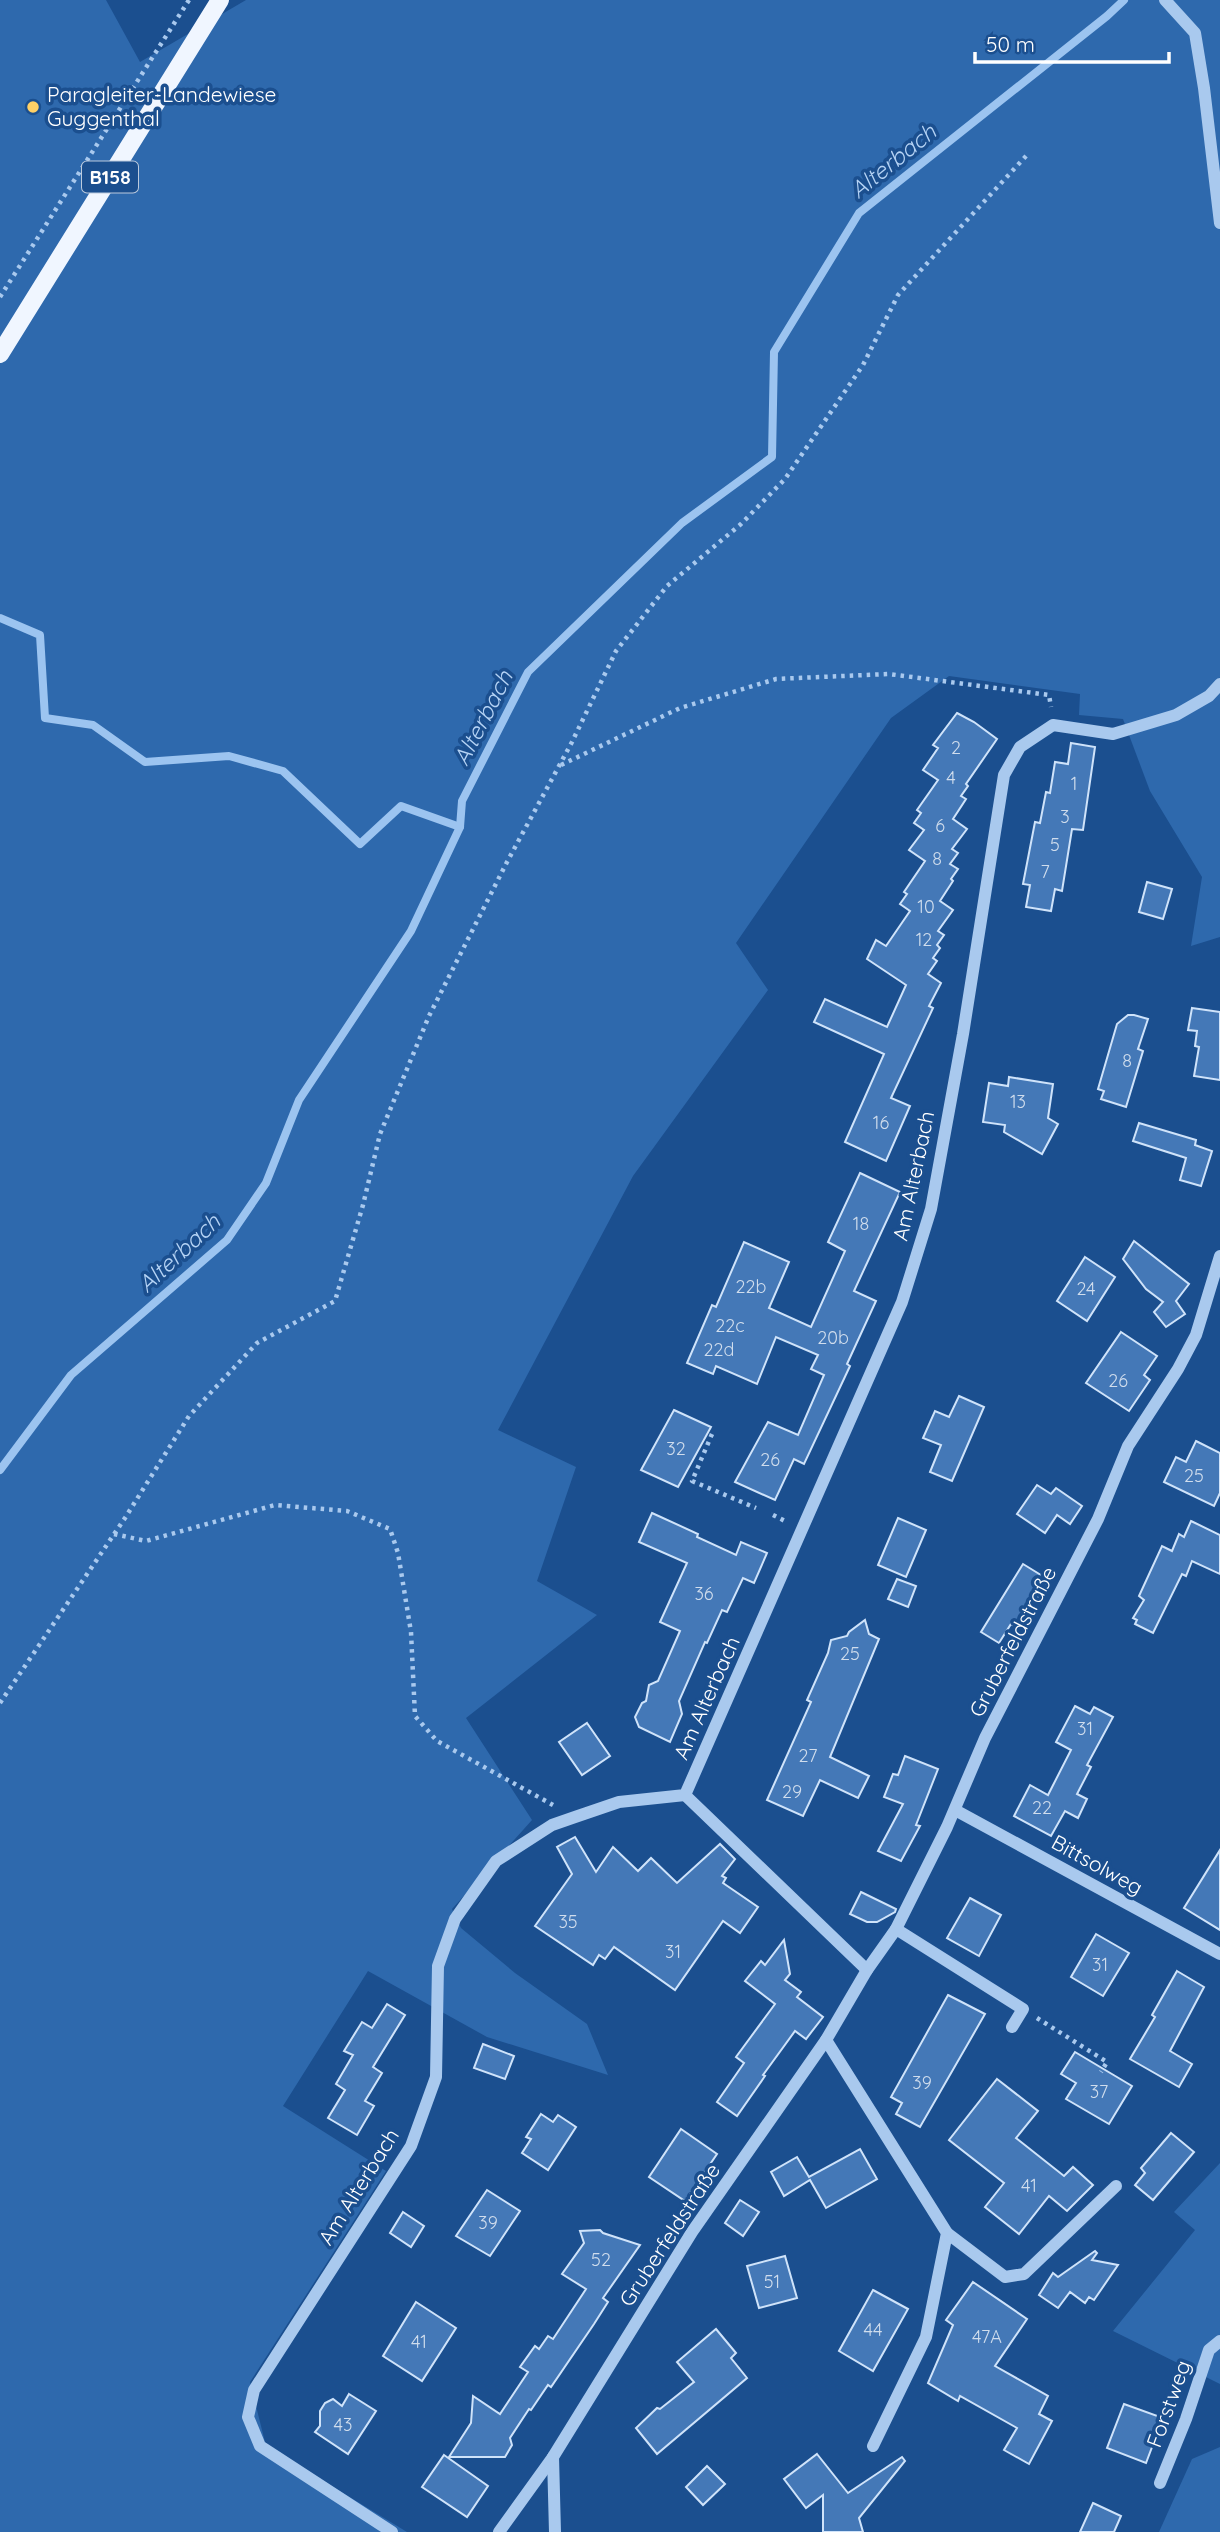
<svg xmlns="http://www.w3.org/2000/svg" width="1220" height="2532" font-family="Quicksand,sans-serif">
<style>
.green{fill:#2e69ad}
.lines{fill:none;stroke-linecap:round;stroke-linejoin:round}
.stream{stroke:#9cc4f0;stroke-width:8}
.building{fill:#4478b7;stroke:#cfe3fa;stroke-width:2}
.path{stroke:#a9c9ee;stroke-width:4.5;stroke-dasharray:3.5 5;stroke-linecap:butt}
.minor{stroke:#a9c9ee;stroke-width:12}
.major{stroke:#f0f6ff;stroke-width:18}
.poi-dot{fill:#ffd166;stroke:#1b4f8f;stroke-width:2.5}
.labels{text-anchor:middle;stroke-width:7;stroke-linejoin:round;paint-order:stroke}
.number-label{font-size:18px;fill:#d0dded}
.shield{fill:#1b4f8f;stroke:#bbcadd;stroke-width:2}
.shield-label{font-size:19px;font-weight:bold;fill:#fff}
.poi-label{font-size:21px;fill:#fff;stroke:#1b4f8f;text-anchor:start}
.street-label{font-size:21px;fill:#fff;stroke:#1b4f8f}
.water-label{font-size:23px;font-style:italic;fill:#b5d3f5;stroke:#1b4f8f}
</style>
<rect width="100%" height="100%" fill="#1b4f8f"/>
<!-- green -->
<g class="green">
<polygon points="0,0 106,0 140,62 246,0 1220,0 1220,937 1191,946 1202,877 1150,791 1123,719 1079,715 1080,694 949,676 891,718 736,943 768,990 633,1176 498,1430 576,1467 537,1581 597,1615 466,1718 532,1820 452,1909 461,1928 515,1973 587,2024 608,2075 487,2037 368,1971 283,2106 386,2171 250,2382 266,2446 407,2532 0,2532"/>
<polygon points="1220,2163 1220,2384 1113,2331 1195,2230 1174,2212"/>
<polygon points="1220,2447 1220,2532 1159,2532 1192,2459"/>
</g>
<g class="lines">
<!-- stream -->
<g class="stream">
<polyline points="0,618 40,635 45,718 93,725 145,762 229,756 283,771 360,844 401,806 460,827"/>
<polyline points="0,1470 71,1375 227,1240 266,1183 299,1100 411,931 460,827 462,801 528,672 682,523 772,457 774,352 859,213 1107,16 1124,0"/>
</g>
</g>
<!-- building -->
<g class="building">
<polygon points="957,713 974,722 997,739 966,784 968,786 961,796 966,799 953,819 967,829 952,849 958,853 950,864 958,869 951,879 953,881 940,901 953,910 938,931 944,935 937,945 940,948 933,958 937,961 928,974 941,983 929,1006 933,1008 891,1098 910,1106 886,1161 845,1142 884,1054 814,1022 825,999 887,1027 906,985 867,959 876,940 886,946 910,911 900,904 907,894 904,892 925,861 909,850 924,830 914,823 921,813 917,810 938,780 923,770 938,748 933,745"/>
<polygon points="1071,743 1095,747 1083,830 1072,829 1062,891 1055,889 1051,911 1026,907 1030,885 1023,884 1035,822 1040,823 1046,792 1050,793 1055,762 1068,764"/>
<polygon points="1147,882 1172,889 1163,919 1139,912"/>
<polygon points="1192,1008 1220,1012 1220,1080 1194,1076 1199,1047 1195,1046 1197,1031 1188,1030"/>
<polygon points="1128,1015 1134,1015 1148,1019 1138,1049 1143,1051 1126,1107 1101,1099 1104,1091 1098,1089 1117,1024"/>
<polygon points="1009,1077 1053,1084 1048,1118 1058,1124 1042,1154 1004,1132 1005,1125 983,1122 989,1083 1008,1086"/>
<polygon points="1139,1123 1196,1140 1195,1145 1212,1151 1201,1186 1180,1180 1186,1158 1133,1141"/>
<polygon points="860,1173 900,1192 854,1291 876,1301 847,1364 850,1366 804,1464 794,1459 775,1500 735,1482 768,1422 798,1435 824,1375 811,1369 818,1355 776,1337 757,1384 716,1366 713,1374 687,1363 712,1305 716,1307 744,1242 789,1262 769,1308 811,1327 845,1251 828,1242"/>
<polygon points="1134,1241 1189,1284 1176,1301 1185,1314 1166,1327 1154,1312 1163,1302 1146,1289 1123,1259"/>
<polygon points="1085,1257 1115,1277 1087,1321 1057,1301"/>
<polygon points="1121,1332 1157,1356 1144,1375 1150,1380 1129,1411 1086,1383"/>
<polygon points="959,1396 984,1407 952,1481 930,1472 941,1445 923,1438 935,1411 949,1417"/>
<polygon points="674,1410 711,1427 678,1487 641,1470"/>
<polygon points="1196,1441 1220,1453 1220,1493 1214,1506 1164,1482 1176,1457 1186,1462"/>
<polygon points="1037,1485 1051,1494 1056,1488 1082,1506 1070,1524 1057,1515 1045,1533 1017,1514"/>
<polygon points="652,1513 698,1534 697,1537 736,1555 741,1542 767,1553 754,1583 743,1578 727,1612 722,1610 707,1643 705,1642 679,1701 682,1714 670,1742 639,1727 635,1717 642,1703 646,1701 649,1685 658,1681 680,1631 660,1622 687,1563 639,1542"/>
<polygon points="898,1518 926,1530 906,1577 878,1565"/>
<polygon points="1191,1521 1220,1535 1220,1574 1192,1561 1186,1576 1182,1574 1153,1633 1135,1624 1137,1620 1133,1618 1144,1600 1139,1596 1162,1546 1172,1551 1179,1534 1184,1537"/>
<polygon points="1023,1564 1049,1580 1019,1629 1011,1624 999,1643 981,1632"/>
<polygon points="897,1579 916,1586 908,1607 888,1599"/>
<polygon points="865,1620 869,1634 879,1639 830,1757 869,1776 858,1798 820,1780 803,1816 767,1800 811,1702 807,1700 828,1653 831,1640 847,1636 849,1632"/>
<polygon points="1075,1706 1090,1714 1094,1707 1113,1717 1087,1765 1091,1767 1077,1794 1087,1799 1078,1818 1065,1811 1051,1836 1014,1816 1030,1785 1048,1795 1071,1750 1056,1742"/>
<polygon points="587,1723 610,1756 582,1775 559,1742"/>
<polygon points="905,1756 938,1769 916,1825 920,1826 901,1861 878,1851 903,1804 884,1797 893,1774 898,1775"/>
<polygon points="575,1837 596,1872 613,1847 638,1871 651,1858 677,1883 720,1844 735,1859 722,1876 726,1878 723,1883 758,1907 740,1933 723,1921 675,1990 614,1947 605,1959 599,1955 593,1965 535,1926 572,1874 557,1847"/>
<polygon points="1220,1850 1220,1930 1184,1908"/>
<polygon points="861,1892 896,1909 895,1912 877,1922 867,1922 850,1914"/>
<polygon points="970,1898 1001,1915 979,1956 947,1938"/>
<polygon points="1096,1934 1129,1953 1103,1996 1071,1977"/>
<polygon points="784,1940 790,1974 785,1980 801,1992 797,1997 823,2017 806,2039 795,2031 763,2075 765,2076 737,2116 717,2102 744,2063 736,2057 775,2004 745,1981 761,1961 765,1965"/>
<polygon points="1177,1971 1204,1987 1170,2051 1192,2064 1179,2087 1130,2059 1155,2017 1152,2015"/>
<polygon points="948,1995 985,2014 920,2127 896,2114 902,2103 891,2097"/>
<polygon points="387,2004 405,2015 373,2067 382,2073 365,2101 374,2106 357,2135 328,2118 345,2090 336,2084 353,2055 344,2051 362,2022 372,2028"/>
<polygon points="483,2044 514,2056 505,2079 474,2068"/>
<polygon points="1075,2052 1132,2086 1109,2124 1066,2099 1076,2083 1061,2074"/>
<polygon points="997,2079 1038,2111 1016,2138 1064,2176 1073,2167 1093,2185 1067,2211 1049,2196 1019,2234 985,2207 1004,2183 949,2140"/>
<polygon points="541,2114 553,2122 558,2115 576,2127 548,2170 522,2153 531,2139 526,2137"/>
<polygon points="681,2129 717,2154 685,2201 649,2177"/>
<polygon points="1171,2133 1194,2152 1153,2200 1135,2185 1145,2173 1141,2168"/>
<polygon points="860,2149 877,2179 826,2208 810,2180 784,2196 771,2172 797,2157 809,2177"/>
<polygon points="487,2190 520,2211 490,2256 456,2236"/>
<polygon points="740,2200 759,2212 743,2236 725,2223"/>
<polygon points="403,2212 424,2226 411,2247 390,2233"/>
<polygon points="600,2230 603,2233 640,2245 603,2298 608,2302 594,2324 551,2387 548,2385 531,2410 529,2409 510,2438 512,2445 505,2457 449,2457 471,2423 473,2396 500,2414 528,2372 520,2367 535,2346 539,2349 548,2336 553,2339 586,2289 562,2274 584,2243 580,2231"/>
<polygon points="1095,2251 1097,2253 1092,2260 1118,2265 1094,2300 1089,2297 1085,2303 1070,2292 1058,2308 1039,2295 1053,2273 1058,2277"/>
<polygon points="785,2256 797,2298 759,2308 747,2266"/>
<polygon points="973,2282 1027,2319 995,2366 1048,2396 1039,2414 1052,2421 1029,2464 1004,2450 1017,2428 960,2396 958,2401 928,2383 953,2325 946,2320"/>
<polygon points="873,2290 908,2309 873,2371 839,2351"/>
<polygon points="416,2302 456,2328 422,2381 383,2356"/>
<polygon points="716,2329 736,2353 731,2358 747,2378 657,2454 636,2428 657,2408 660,2409 694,2382 677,2362"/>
<polygon points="349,2394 376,2411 348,2454 315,2432 320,2426 320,2411 325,2403 333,2399 342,2406"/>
<polygon points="1124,2404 1163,2418 1146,2463 1107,2448"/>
<polygon points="817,2454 848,2493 902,2457 905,2461 859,2518 863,2532 823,2532 823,2495 806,2508 784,2479"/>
<polygon points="444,2455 488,2486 467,2517 422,2487"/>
<polygon points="707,2466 725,2484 703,2505 686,2487"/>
<polygon points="1093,2503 1121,2516 1114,2532 1080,2532"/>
</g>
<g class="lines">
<!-- path -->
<g class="path">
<polyline points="0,297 189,0"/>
<polyline points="561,765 680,708 776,679 889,674 1049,695 1051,707"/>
<polyline points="712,1434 692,1481 756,1508"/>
<polyline points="773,1515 785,1521"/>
<polyline points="114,1534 146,1541 275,1505 347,1511 390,1529 398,1553 411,1632 415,1716 437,1741 553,1805"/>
<polyline points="0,1703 125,1518 189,1416 257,1343 335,1301 363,1205 380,1134 429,1016 507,862 572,742 616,651 667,586 741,524 785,479 863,365 898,295 1027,155"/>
<polyline points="1037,2018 1107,2062 1101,2072"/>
</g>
<!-- minor -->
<g class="minor">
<polyline points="1165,0 1195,33 1204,88 1220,223"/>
<polyline points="685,1795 867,1970"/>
<polyline points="955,1810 1220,1954"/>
<polyline points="896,1929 1023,2009 1012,2027"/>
<polyline points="826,2040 947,2233 926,2337 873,2446"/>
<polyline points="947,2233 1005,2277 1024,2274 1116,2186"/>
<polyline points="553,2457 555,2532"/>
<polyline points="1160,2483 1186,2419 1209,2350 1220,2341"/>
<polyline points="392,2532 260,2446 248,2417 254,2390 411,2146 436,2077 438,1966 455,1919 496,1861 552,1825 575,1817 619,1802 685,1795 902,1302 931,1209 963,1034 1004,775 1020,747 1053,725 1113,734 1176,715 1209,696 1220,684"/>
<polyline points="499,2532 553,2457 692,2232 826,2040 867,1970 896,1929 947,1827 985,1738 1098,1519 1128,1446 1178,1369 1196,1335 1220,1256"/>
</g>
<!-- major -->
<polyline class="major" points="0,354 220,0"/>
</g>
<!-- markers -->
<circle class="poi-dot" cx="33" cy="107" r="7"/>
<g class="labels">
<!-- number labels -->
<g class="number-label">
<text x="956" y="754">2</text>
<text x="951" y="784">4</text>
<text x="1074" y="790">1</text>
<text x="1065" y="823">3</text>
<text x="940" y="832">6</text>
<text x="1055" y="851">5</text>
<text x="937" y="865">8</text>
<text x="1045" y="878">7</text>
<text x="926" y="913">10</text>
<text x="924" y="946">12</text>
<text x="1127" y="1067">8</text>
<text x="1018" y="1108">13</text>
<text x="881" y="1129">16</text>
<text x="861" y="1230">18</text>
<text x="751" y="1293">22b</text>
<text x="1086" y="1295">24</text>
<text x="730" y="1332">22c</text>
<text x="833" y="1344">20b</text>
<text x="719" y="1356">22d</text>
<text x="1118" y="1387">26</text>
<text x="676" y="1455">32</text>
<text x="770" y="1466">26</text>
<text x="1194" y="1482">25</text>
<text x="704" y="1600">36</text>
<text x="850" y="1660">25</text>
<text x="1085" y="1735">31</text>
<text x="808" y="1762">27</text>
<text x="792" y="1798">29</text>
<text x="1042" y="1814">22</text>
<text x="568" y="1928">35</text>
<text x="673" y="1958">31</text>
<text x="1100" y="1971">31</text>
<text x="922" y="2089">39</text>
<text x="1099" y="2098">37</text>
<text x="1029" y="2192">41</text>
<text x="488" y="2229">39</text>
<text x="601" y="2266">52</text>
<text x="772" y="2288">51</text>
<text x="873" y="2336">44</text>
<text x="987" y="2343">47A</text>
<text x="419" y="2348">41</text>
<text x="343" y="2431">43</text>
</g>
<!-- shield labels -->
<rect class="shield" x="82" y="161.5" width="56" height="31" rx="5"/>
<g class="shield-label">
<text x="110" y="184">B158</text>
</g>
<!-- poi labels -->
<g class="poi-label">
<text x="47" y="102">Paragleiter-Landewiese<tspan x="47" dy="24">Guggenthal</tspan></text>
</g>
<!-- street labels -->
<g class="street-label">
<text transform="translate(914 1176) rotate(-78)" y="7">Am Alterbach</text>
<text transform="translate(1013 1642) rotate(-63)" y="7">Gruberfeldstraße</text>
<text transform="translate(707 1698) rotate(-66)" y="7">Am Alterbach</text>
<text transform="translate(1097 1865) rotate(29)" y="7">Bittsolweg</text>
<text transform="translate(359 2187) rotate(-58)" y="7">Am Alterbach</text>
<text transform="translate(670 2235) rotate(-57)" y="7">Gruberfeldstraße</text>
<text transform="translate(1169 2404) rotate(-70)" y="7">Forstweg</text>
</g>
<!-- water labels -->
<g class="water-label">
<text transform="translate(893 161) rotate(-39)" y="8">Alterbach</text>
<text transform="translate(483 718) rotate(-63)" y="8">Alterbach</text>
<text transform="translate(179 1253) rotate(-43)" y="8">Alterbach</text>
</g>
</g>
<!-- scale -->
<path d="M975 52v10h194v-10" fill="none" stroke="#ffffff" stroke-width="3.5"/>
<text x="986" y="52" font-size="21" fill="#ffffff" stroke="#1b4f8f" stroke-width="5" paint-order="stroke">50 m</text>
</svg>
